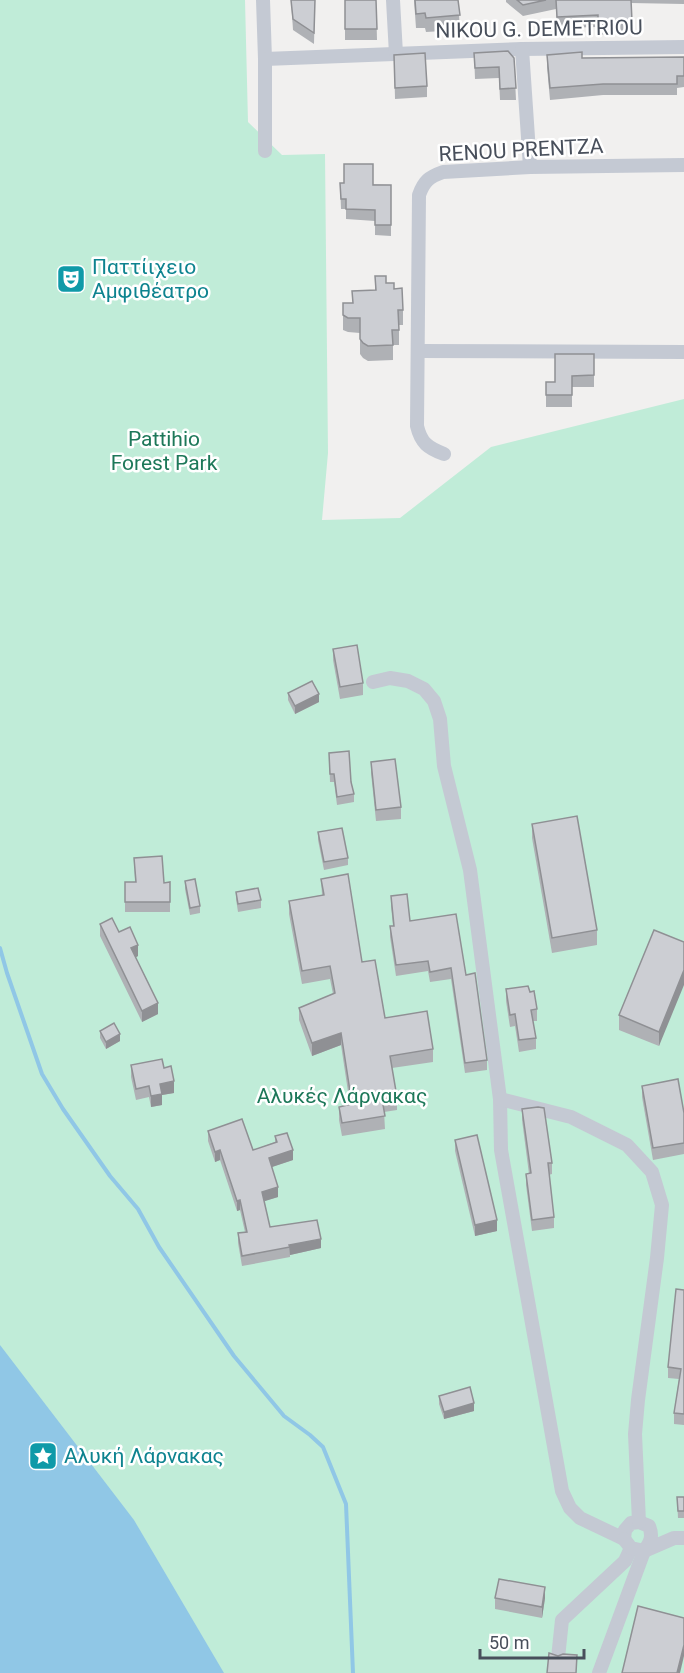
<svg xmlns="http://www.w3.org/2000/svg" width="684" height="1673" font-family="Roboto,sans-serif">
<style>
.green{fill:#c0ecd8}
.water{fill:#90c7e6}
.lines{fill:none;stroke-linecap:round;stroke-linejoin:round}
.stream{stroke:#90c7e6;stroke-width:4}
.minor{stroke:#c4c9d3;stroke-width:14}
.wall{fill:#afb1b5}
.shaded-wall{fill:#8f9094}
.building{fill:#ccced3;stroke:#8f9094;stroke-width:1.5}
.labels{text-anchor:middle;stroke-width:5;stroke-linejoin:round;paint-order:stroke}
.street-label{font-size:21px;fill:#484f5b;stroke:#fff}
.culture-label{font-size:21px;fill:#0d838f;stroke:#fff;text-anchor:start}
.park-label{font-size:21px;fill:#1d7859;stroke:#fff}
</style>
<rect width="100%" height="100%" fill="#f1f0ef"/>
<!-- green -->
<polygon class="green" points="0,0 245,0 248,122 282,155 325,154 328,453 322,520 400,518 491,447 684,399 684,1673 0,1673"/>
<!-- water -->
<polygon class="water" points="0,1345 134,1520 224,1673 0,1673"/>
<g class="lines">
<!-- stream -->
<polyline class="stream" points="0,948 7,973 42,1074 63,1109 110,1176 138,1209 159,1247 234,1356 284,1416 310,1435 323,1447 346,1504 353,1673"/>
<!-- minor -->
<g class="minor">
<polyline points="263,0 265,59 522,49 684,47"/>
<polyline points="393,0 396,54"/>
<polyline points="522,49 530,167"/>
<polyline points="265,151 265,59"/>
<polyline points="418,351 684,352"/>
<path d="M444 454C428 448 421 443 417 426L419 195C424 181 429 177 443 172L530 167 684 165"/>
<path d="M373 682 390 678 408 681 424 689 434 701 440 719 444 766 470 870 500 1099 501 1150 562 1491 570 1508 580 1518 624 1539 625 1530 631 1523 639 1522 649 1526C653 1536 651 1542 644 1551L674 1538H684"/>
<polyline points="500,1099 571,1117 627,1145 652,1172 662,1205 657,1258 638,1400 635,1434 639,1522"/>
<polyline points="558,1658 562,1620 625,1561 631,1548"/>
<polyline points="599,1673 644,1551 631,1548 624,1539"/>
</g>
</g>
<!-- wall -->
<g class="wall">
<polygon points="291,0 315,0 314,44 293,30"/>
<polygon points="345,0 376,0 377,40 345,40"/>
<polygon points="414,0 458,0 460,30 426,32 425,28 416,28"/>
<polygon points="506,0 684,0 684,4 631,3 632,32 598,35 598,27 557,28 556,9 523,16 506,2"/>
<polygon points="474,53 514,58 516,100 500,100 499,78 475,79"/>
<polygon points="394,55 427,86 427,97 395,99"/>
<polygon points="547,55 582,58 684,57 684,87 677,88 677,95 603,95 550,100 547,67"/>
<polygon points="340,183 391,185 391,236 375,235 375,221 346,219 346,209 341,209"/>
<polygon points="375,276 394,289 403,310 403,325 399,325 399,345 393,345 393,360 368,361 363,358 360,354 360,333 348,332 343,330 343,303 352,303 375,290"/>
<polygon points="594,354 594,387 572,387 572,407 546,407 546,382 555,382"/>
<polygon points="333,649 363,683 363,695 340,699 333,660"/>
<polygon points="288,693 319,702 295,714 288,700"/>
<polygon points="329,753 351,782 354,794 354,802 337,805 334,782 330,782"/>
<polygon points="371,762 401,807 401,819 376,821 371,773"/>
<polygon points="532,824 597,930 597,945 552,953 532,838"/>
<polygon points="318,832 348,858 348,865 324,870 318,840"/>
<polygon points="134,858 164,883 170,882 170,912 125,912 125,882 135,882"/>
<polygon points="321,879 362,962 385,1018 433,1049 433,1062 392,1068 397,1097 397,1110 384,1112 385,1129 342,1136 339,1120 339,1107 350,1105 341,1045 312,1056 299,1020 299,1008 333,994 330,979 302,984 289,914 289,901 322,895"/>
<polygon points="185,881 200,906 200,913 190,915 185,889"/>
<polygon points="236,892 261,900 261,908 238,912 236,899"/>
<polygon points="391,896 410,921 466,975 487,1060 487,1070 465,1073 451,979 430,982 428,971 396,976 390,937 390,926 393,926 391,906"/>
<polygon points="100,924 119,932 138,956 136,957 158,1014 142,1022 100,936"/>
<polygon points="684,942 659,1046 619,1030 619,1015"/>
<polygon points="506,989 530,992 537,1009 537,1021 533,1021 536,1038 536,1049 519,1052 515,1026 510,1027 506,1001"/>
<polygon points="100,1031 120,1041 106,1049 100,1038"/>
<polygon points="131,1065 164,1068 174,1093 162,1095 162,1105 151,1107 149,1097 136,1100 131,1077"/>
<polygon points="642,1086 684,1113 684,1154 653,1160 642,1097"/>
<polygon points="522,1109 552,1163 552,1174 549,1175 554,1217 554,1228 532,1231 526,1185 526,1174 529,1174 522,1120"/>
<polygon points="208,1131 253,1150 275,1142 275,1136 293,1160 272,1167 278,1197 264,1201 270,1227 321,1248 290,1255 290,1257 242,1266 238,1243 238,1233 245,1232 240,1210 237,1211 220,1160 215,1162 208,1141"/>
<polygon points="455,1140 497,1231 475,1236 455,1151"/>
<polygon points="684,1290 684,1425 674,1424 674,1413 679,1379 668,1378 668,1367"/>
<polygon points="439,1396 474,1411 444,1419 439,1404"/>
<polygon points="677,1497 684,1497 684,1518 678,1518"/>
<polygon points="495,1598 545,1598 542,1618 495,1609"/>
</g>
<!-- shaded-wall -->
<g class="shaded-wall">
<polygon points="319,694 319,702 295,714 295,706"/>
<polygon points="138,945 138,956 131,960 131,948"/>
<polygon points="684,970 684,985 659,1046 659,1032"/>
<polygon points="158,1003 158,1014 142,1022 142,1011"/>
<polygon points="341,1033 341,1045 312,1056 312,1043"/>
<polygon points="120,1034 120,1041 106,1049 106,1042"/>
<polygon points="174,1081 174,1093 162,1095 162,1105 151,1107 151,1096 160,1084"/>
<polygon points="220,1150 220,1160 215,1162 215,1152"/>
<polygon points="293,1150 293,1160 269,1168 269,1158"/>
<polygon points="278,1187 278,1197 262,1202 262,1192"/>
<polygon points="240,1200 240,1210 237,1211 237,1201"/>
<polygon points="497,1220 497,1231 475,1236 475,1225"/>
<polygon points="321,1239 321,1248 290,1255 289,1245"/>
<polygon points="474,1403 474,1411 444,1419 444,1412"/>
<polygon points="545,1587 545,1598 542,1618 542,1607"/>
<polygon points="684,1645 684,1656 680,1673 677,1673"/>
</g>
<!-- building -->
<g class="building">
<polygon points="291,0 315,0 314,33 293,19"/>
<polygon points="345,0 376,0 377,29 345,29"/>
<polygon points="415,0 458,0 460,15 426,18 425,13 416,14"/>
<polygon points="517,0 546,0 523,5"/>
<polygon points="556,0 631,0 632,21 598,23 598,15 557,17"/>
<polygon points="508,51 514,58 516,88 500,89 499,67 475,68 474,53"/>
<polygon points="582,52 582,58 684,57 684,76 677,76 677,84 603,84 550,88 547,55"/>
<polygon points="425,53 427,86 395,88 394,55"/>
<polygon points="344,164 373,164 373,185 391,185 391,225 375,225 375,210 346,209 346,199 341,199 340,183 344,183"/>
<polygon points="375,276 386,276 386,283 394,283 394,289 402,288 403,310 398,310 399,330 392,330 393,345 368,346 363,343 360,339 360,318 348,318 343,315 343,303 353,303 352,291 376,290"/>
<polygon points="555,354 594,354 594,375 572,376 572,395 546,395 546,382 555,382"/>
<polygon points="357,645 363,683 340,687 333,649"/>
<polygon points="312,681 319,694 295,706 288,693"/>
<polygon points="349,751 351,782 354,794 337,797 334,774 330,774 329,753"/>
<polygon points="395,759 401,807 376,810 371,762"/>
<polygon points="577,816 597,930 552,938 532,824"/>
<polygon points="342,828 348,858 324,862 318,832"/>
<polygon points="162,856 164,883 170,882 170,902 125,902 125,882 136,882 134,858"/>
<polygon points="348,874 362,962 375,960 385,1018 427,1011 433,1049 390,1056 397,1097 382,1099 385,1116 342,1123 339,1107 352,1104 341,1033 312,1043 299,1008 335,993 330,966 302,971 289,901 324,895 321,879"/>
<polygon points="195,879 200,906 190,908 185,881"/>
<polygon points="258,888 261,900 238,904 236,892"/>
<polygon points="407,894 410,921 456,914 466,975 475,973 487,1060 465,1063 451,968 430,972 428,961 396,965 390,926 394,926 391,896"/>
<polygon points="112,918 119,932 130,927 138,945 131,948 158,1003 142,1011 100,924"/>
<polygon points="654,930 684,942 684,970 659,1032 619,1015"/>
<polygon points="528,986 530,992 534,991 537,1009 531,1010 536,1038 519,1040 515,1014 510,1015 506,989"/>
<polygon points="114,1023 120,1034 106,1042 100,1031"/>
<polygon points="162,1059 164,1068 171,1066 174,1081 160,1084 162,1094 151,1096 149,1086 136,1089 131,1065"/>
<polygon points="678,1079 684,1113 684,1143 653,1148 642,1086"/>
<polygon points="538,1107 544,1108 552,1163 548,1163 554,1217 532,1220 526,1174 531,1173 522,1109"/>
<polygon points="242,1119 253,1150 277,1142 275,1136 287,1133 293,1150 269,1158 278,1187 262,1192 270,1227 317,1220 321,1239 289,1245 290,1247 242,1256 238,1233 247,1232 240,1200 237,1201 220,1150 215,1152 208,1131"/>
<polygon points="477,1135 497,1220 475,1225 455,1140"/>
<polygon points="676,1289 684,1290 684,1414 674,1413 681,1369 668,1367"/>
<polygon points="470,1387 474,1403 444,1412 439,1396"/>
<polygon points="677,1497 684,1497 684,1511 678,1511"/>
<polygon points="499,1579 545,1587 542,1607 495,1598"/>
<polygon points="638,1606 684,1618 684,1645 677,1673 622,1673"/>
<polygon points="549,1653 558,1656 563,1654 577,1655 576,1673 547,1673"/>
</g>
<!-- icons -->
<defs>
<g id="theatre-square" transform="scale(1.5)"><rect x="-9" y="-9" width="18" height="18" rx="4" fill="#0f9aa8" stroke="#fff"/><path d="M-5-5.5Q0-4 5-5.5V0Q5 5 0 6Q-5 5-5 0ZM-3.3-2.5H-1v1.5H-3.3ZM1-2.5H3.3v1.5H1ZM-2.8 1Q0 5.5 2.8 1Z" fill="#fff"/></g>
<g id="sight-square" transform="scale(1.5)"><rect x="-9" y="-9" width="18" height="18" rx="4" fill="#0f9aa8" stroke="#fff"/><path d="M0-6L1.8-2.2L6-1.7L2.9 1.2L3.7 5.4L0 3.3L-3.7 5.4L-2.9 1.2L-6-1.7L-1.8-2.2Z" fill="#fff"/></g>
</defs>
<g fill-rule="evenodd">
<use href="#theatre-square" x="71" y="279"/>
<use href="#sight-square" x="43" y="1456"/>
</g>
<g class="labels">
<!-- street labels -->
<g class="street-label">
<text transform="translate(539 29) rotate(-1)" y="7">NIKOU G. DEMETRIOU</text>
<text transform="translate(521 150) rotate(-3)" y="7">RENOU PRENTZA</text>
</g>
<!-- culture labels -->
<g class="culture-label">
<text x="92" y="274">Παττίιχειο<tspan x="92" dy="24">Αμφιθέατρο</tspan></text>
<text x="64" y="1463">Αλυκή Λάρνακας</text>
</g>
<!-- park labels -->
<g class="park-label">
<text x="164" y="446">Pattihio<tspan x="164" dy="24">Forest Park</tspan></text>
<text x="342" y="1103">Αλυκές Λάρνακας</text>
</g>
</g>
<!-- scale -->
<path d="M480 1649v9h104v-9" fill="none" stroke="#484f5b" stroke-width="3"/>
<text x="489" y="1649" font-size="18" fill="#484f5b" stroke="#ffffff" stroke-width="4.5" paint-order="stroke">50 m</text>
</svg>
